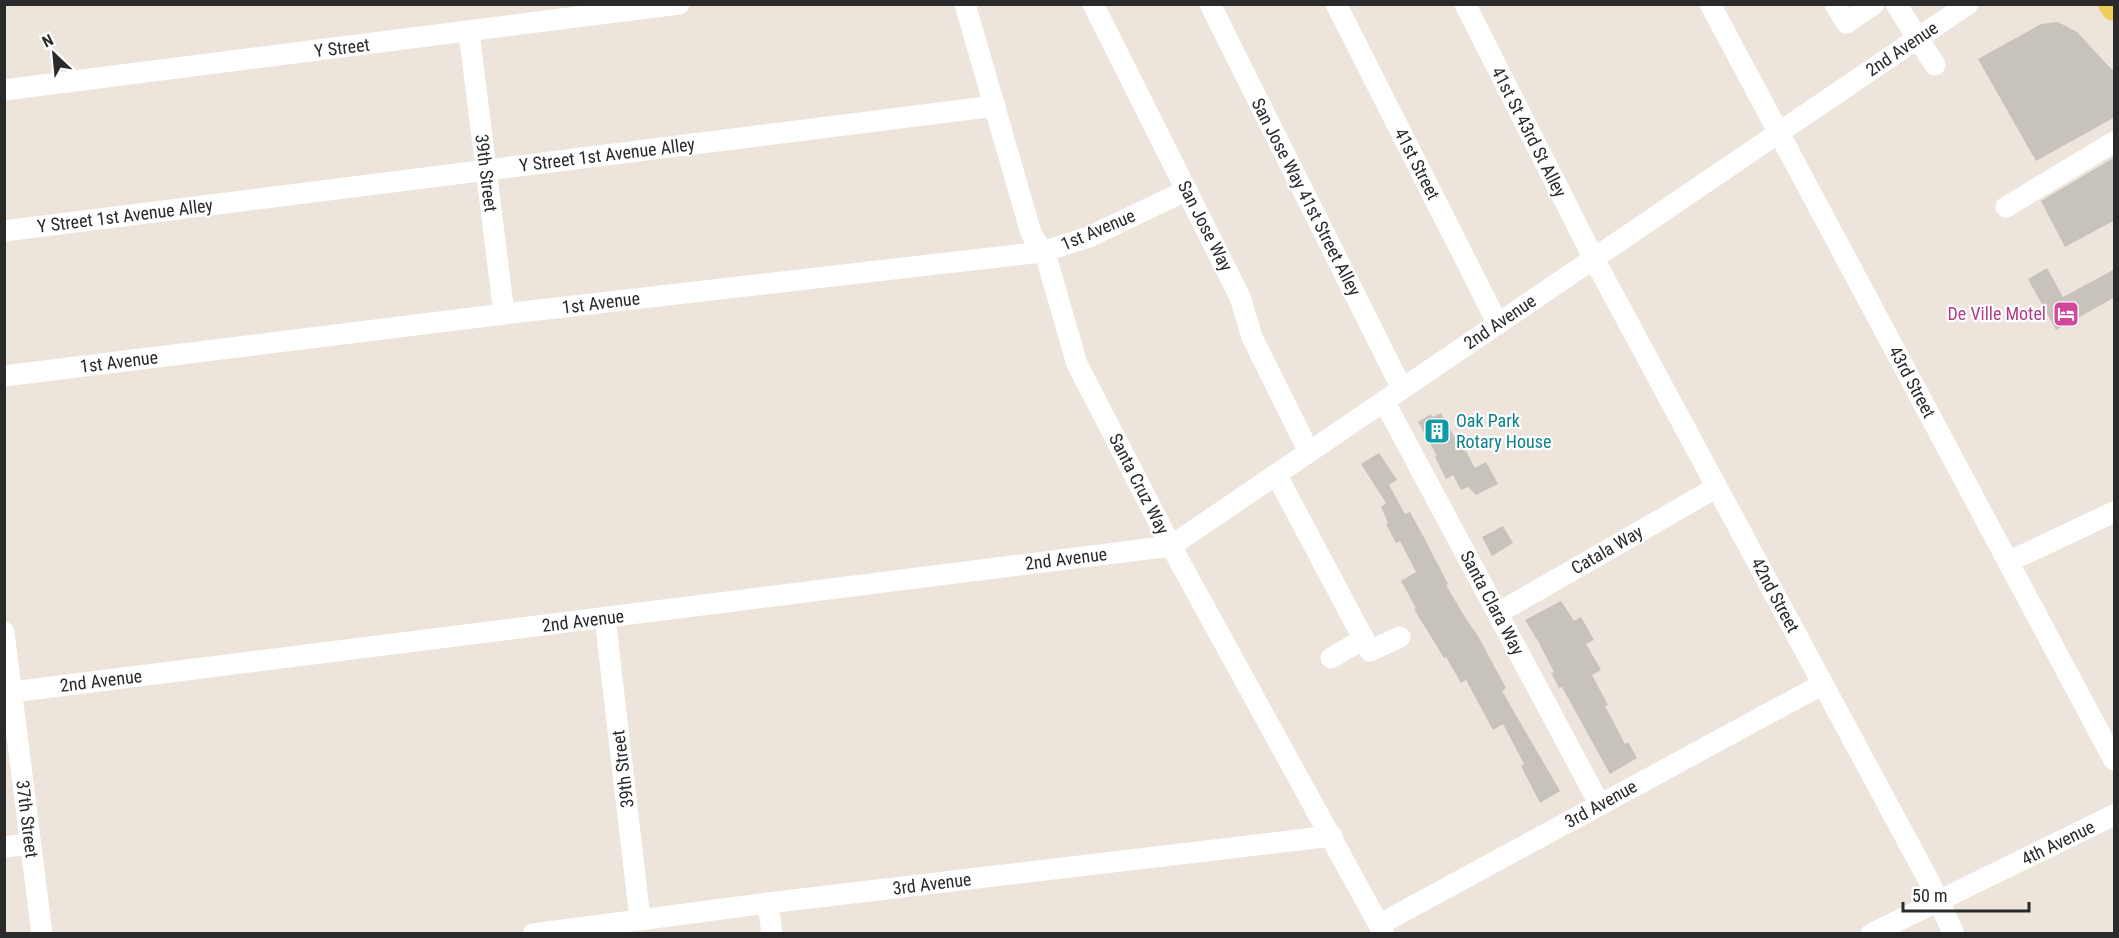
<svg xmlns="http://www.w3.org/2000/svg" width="2119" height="938" font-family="'Roboto Condensed',sans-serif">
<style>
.building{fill:#c8c2bc}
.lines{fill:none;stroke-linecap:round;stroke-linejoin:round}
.minor{stroke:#fff;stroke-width:21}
.major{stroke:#f2cd5b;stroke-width:26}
.labels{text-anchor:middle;stroke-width:4.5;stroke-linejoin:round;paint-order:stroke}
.street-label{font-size:18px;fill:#2a2a2a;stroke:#fff}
.hotel-label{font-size:18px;fill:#b23c85;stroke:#fff;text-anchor:end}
.culture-label{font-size:18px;fill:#0d838f;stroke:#fff;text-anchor:start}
</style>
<rect width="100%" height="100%" fill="#ede5dc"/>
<!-- building -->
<g class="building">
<polygon points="2058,22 2077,32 2115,73 2115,117 2036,161 1978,59 2041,24"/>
<polygon points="2115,157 2115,220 2065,247 2041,201"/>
<polygon points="2047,268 2063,297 2115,269 2115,297 2056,330 2028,279"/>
<polygon points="1441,413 1458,443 1461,442 1475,468 1486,462 1498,484 1476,495 1468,487 1461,490 1453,475 1446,479 1435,457 1437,456 1418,422 1431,414 1432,417"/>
<polygon points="1379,453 1397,480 1389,485 1405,514 1410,512 1420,530 1448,584 1446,585 1466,619 1478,636 1506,688 1502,691 1560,791 1540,803 1521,766 1524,764 1503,724 1493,730 1466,680 1461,683 1446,657 1444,658 1414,609 1416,608 1401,581 1416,572 1400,541 1396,543 1386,524 1388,523 1381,507 1386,503 1361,464"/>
<polygon points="1503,526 1513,543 1492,556 1482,537"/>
<polygon points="1561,601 1574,621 1581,617 1594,640 1586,644 1601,670 1592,675 1608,705 1605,706 1625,744 1628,742 1637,758 1610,774 1562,687 1559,688 1551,673 1554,672 1538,641 1525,620"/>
</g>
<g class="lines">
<!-- minor -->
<g class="minor">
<polyline points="965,4 1031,233 1047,260 1077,364 1171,546 1384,934"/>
<polyline points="1093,4 1240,297 1252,337 1309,452"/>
<polyline points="1210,4 1402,389"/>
<polyline points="1336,4 1498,324"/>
<polyline points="1465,4 1594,259 1929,881 1954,934"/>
<polyline points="1710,4 2114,760"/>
<polyline points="1835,4 1846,23 1874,4"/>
<polyline points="1896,4 1935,65"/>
<polyline points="469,32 504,314"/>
<polyline points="4,90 679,4"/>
<polyline points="2006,207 2114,142"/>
<polyline points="4,231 995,106"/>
<polyline points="4,376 504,314 1042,252 1089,237 1187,190"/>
<polyline points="1384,401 1600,805"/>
<polyline points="1276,474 1370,651 1400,637"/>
<polyline points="2008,562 2114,512"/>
<polyline points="1498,613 1717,487"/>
<polyline points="605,618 640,919"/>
<polyline points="4,632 42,934"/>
<polyline points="1331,658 1364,639"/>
<polyline points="4,693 1171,546 1968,4"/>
<polyline points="4,847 30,844"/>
<polyline points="768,903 772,934"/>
<polyline points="1380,924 1823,684"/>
<polyline points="533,934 768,903 1332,836"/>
<polyline points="1871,934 2114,815"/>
</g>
<!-- major -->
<polyline class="major" points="2111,4 2114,8"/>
</g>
<!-- icons -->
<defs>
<g id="hotel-square" transform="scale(1.35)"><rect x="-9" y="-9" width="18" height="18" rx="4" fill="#d1479c" stroke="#fff"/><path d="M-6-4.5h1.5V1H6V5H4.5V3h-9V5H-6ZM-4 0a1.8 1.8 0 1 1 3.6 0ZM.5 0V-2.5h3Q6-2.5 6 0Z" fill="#fff"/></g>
<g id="building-square" transform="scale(1.35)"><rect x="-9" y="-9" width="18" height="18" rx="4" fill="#0f9aa8" stroke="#fff"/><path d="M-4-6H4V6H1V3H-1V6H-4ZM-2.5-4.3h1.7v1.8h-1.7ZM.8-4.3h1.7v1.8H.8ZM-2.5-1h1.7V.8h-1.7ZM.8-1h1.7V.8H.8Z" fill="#fff"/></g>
</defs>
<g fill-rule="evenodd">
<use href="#hotel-square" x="2066" y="314"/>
<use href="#building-square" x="1437" y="431"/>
</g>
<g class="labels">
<!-- street labels -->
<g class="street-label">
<text transform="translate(342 48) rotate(-7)" y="6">Y Street</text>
<text transform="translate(1902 49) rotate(-34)" y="6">2nd Avenue</text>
<text transform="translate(1529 132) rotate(63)" y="6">41st St 43rd St Alley</text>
<text transform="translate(607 155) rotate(-7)" y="6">Y Street 1st Avenue Alley</text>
<text transform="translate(1417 164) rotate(63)" y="6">41st Street</text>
<text transform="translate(486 173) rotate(83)" y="6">39th Street</text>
<text transform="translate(1306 197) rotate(63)" y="6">San Jose Way 41st Street Alley</text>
<text transform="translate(125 216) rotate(-7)" y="6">Y Street 1st Avenue Alley</text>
<text transform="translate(1205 226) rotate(63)" y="6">San Jose Way</text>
<text transform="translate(1098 230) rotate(-23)" y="6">1st Avenue</text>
<text transform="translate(601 303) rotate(-7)" y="6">1st Avenue</text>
<text transform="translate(1500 322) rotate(-34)" y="6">2nd Avenue</text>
<text transform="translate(119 362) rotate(-7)" y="6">1st Avenue</text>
<text transform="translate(1912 382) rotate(62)" y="6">43rd Street</text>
<text transform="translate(1139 484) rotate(63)" y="6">Santa Cruz Way</text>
<text transform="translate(1607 550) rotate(-30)" y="6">Catala Way</text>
<text transform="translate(1066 559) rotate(-7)" y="6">2nd Avenue</text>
<text transform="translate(1775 595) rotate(62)" y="6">42nd Street</text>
<text transform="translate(1492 603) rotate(62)" y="6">Santa Clara Way</text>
<text transform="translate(583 621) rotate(-7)" y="6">2nd Avenue</text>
<text transform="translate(101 681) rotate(-7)" y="6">2nd Avenue</text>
<text transform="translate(623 769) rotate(-97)" y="6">39th Street</text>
<text transform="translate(1601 804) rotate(-29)" y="6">3rd Avenue</text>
<text transform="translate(27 819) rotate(83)" y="6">37th Street</text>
<text transform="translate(2058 843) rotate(-26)" y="6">4th Avenue</text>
<text transform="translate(932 884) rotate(-7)" y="6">3rd Avenue</text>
</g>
<!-- hotel labels -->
<g class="hotel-label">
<text x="2046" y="320">De Ville Motel</text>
</g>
<!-- culture labels -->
<g class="culture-label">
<text x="1456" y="427">Oak Park<tspan x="1456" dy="21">Rotary House</tspan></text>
</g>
</g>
<!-- border -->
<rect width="2119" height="938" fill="none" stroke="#2a2a2a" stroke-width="12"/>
<!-- north arrow -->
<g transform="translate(54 54) rotate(334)" stroke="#ffffff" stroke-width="4.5" paint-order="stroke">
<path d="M0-4.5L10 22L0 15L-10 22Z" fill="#2a2a2a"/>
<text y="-9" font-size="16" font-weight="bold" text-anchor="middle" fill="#2a2a2a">N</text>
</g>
<!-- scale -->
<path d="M1903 902v9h126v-9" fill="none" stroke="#2a2a2a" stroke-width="3"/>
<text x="1912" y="902" font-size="18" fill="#2a2a2a" stroke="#ffffff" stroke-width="4.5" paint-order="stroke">50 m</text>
</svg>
